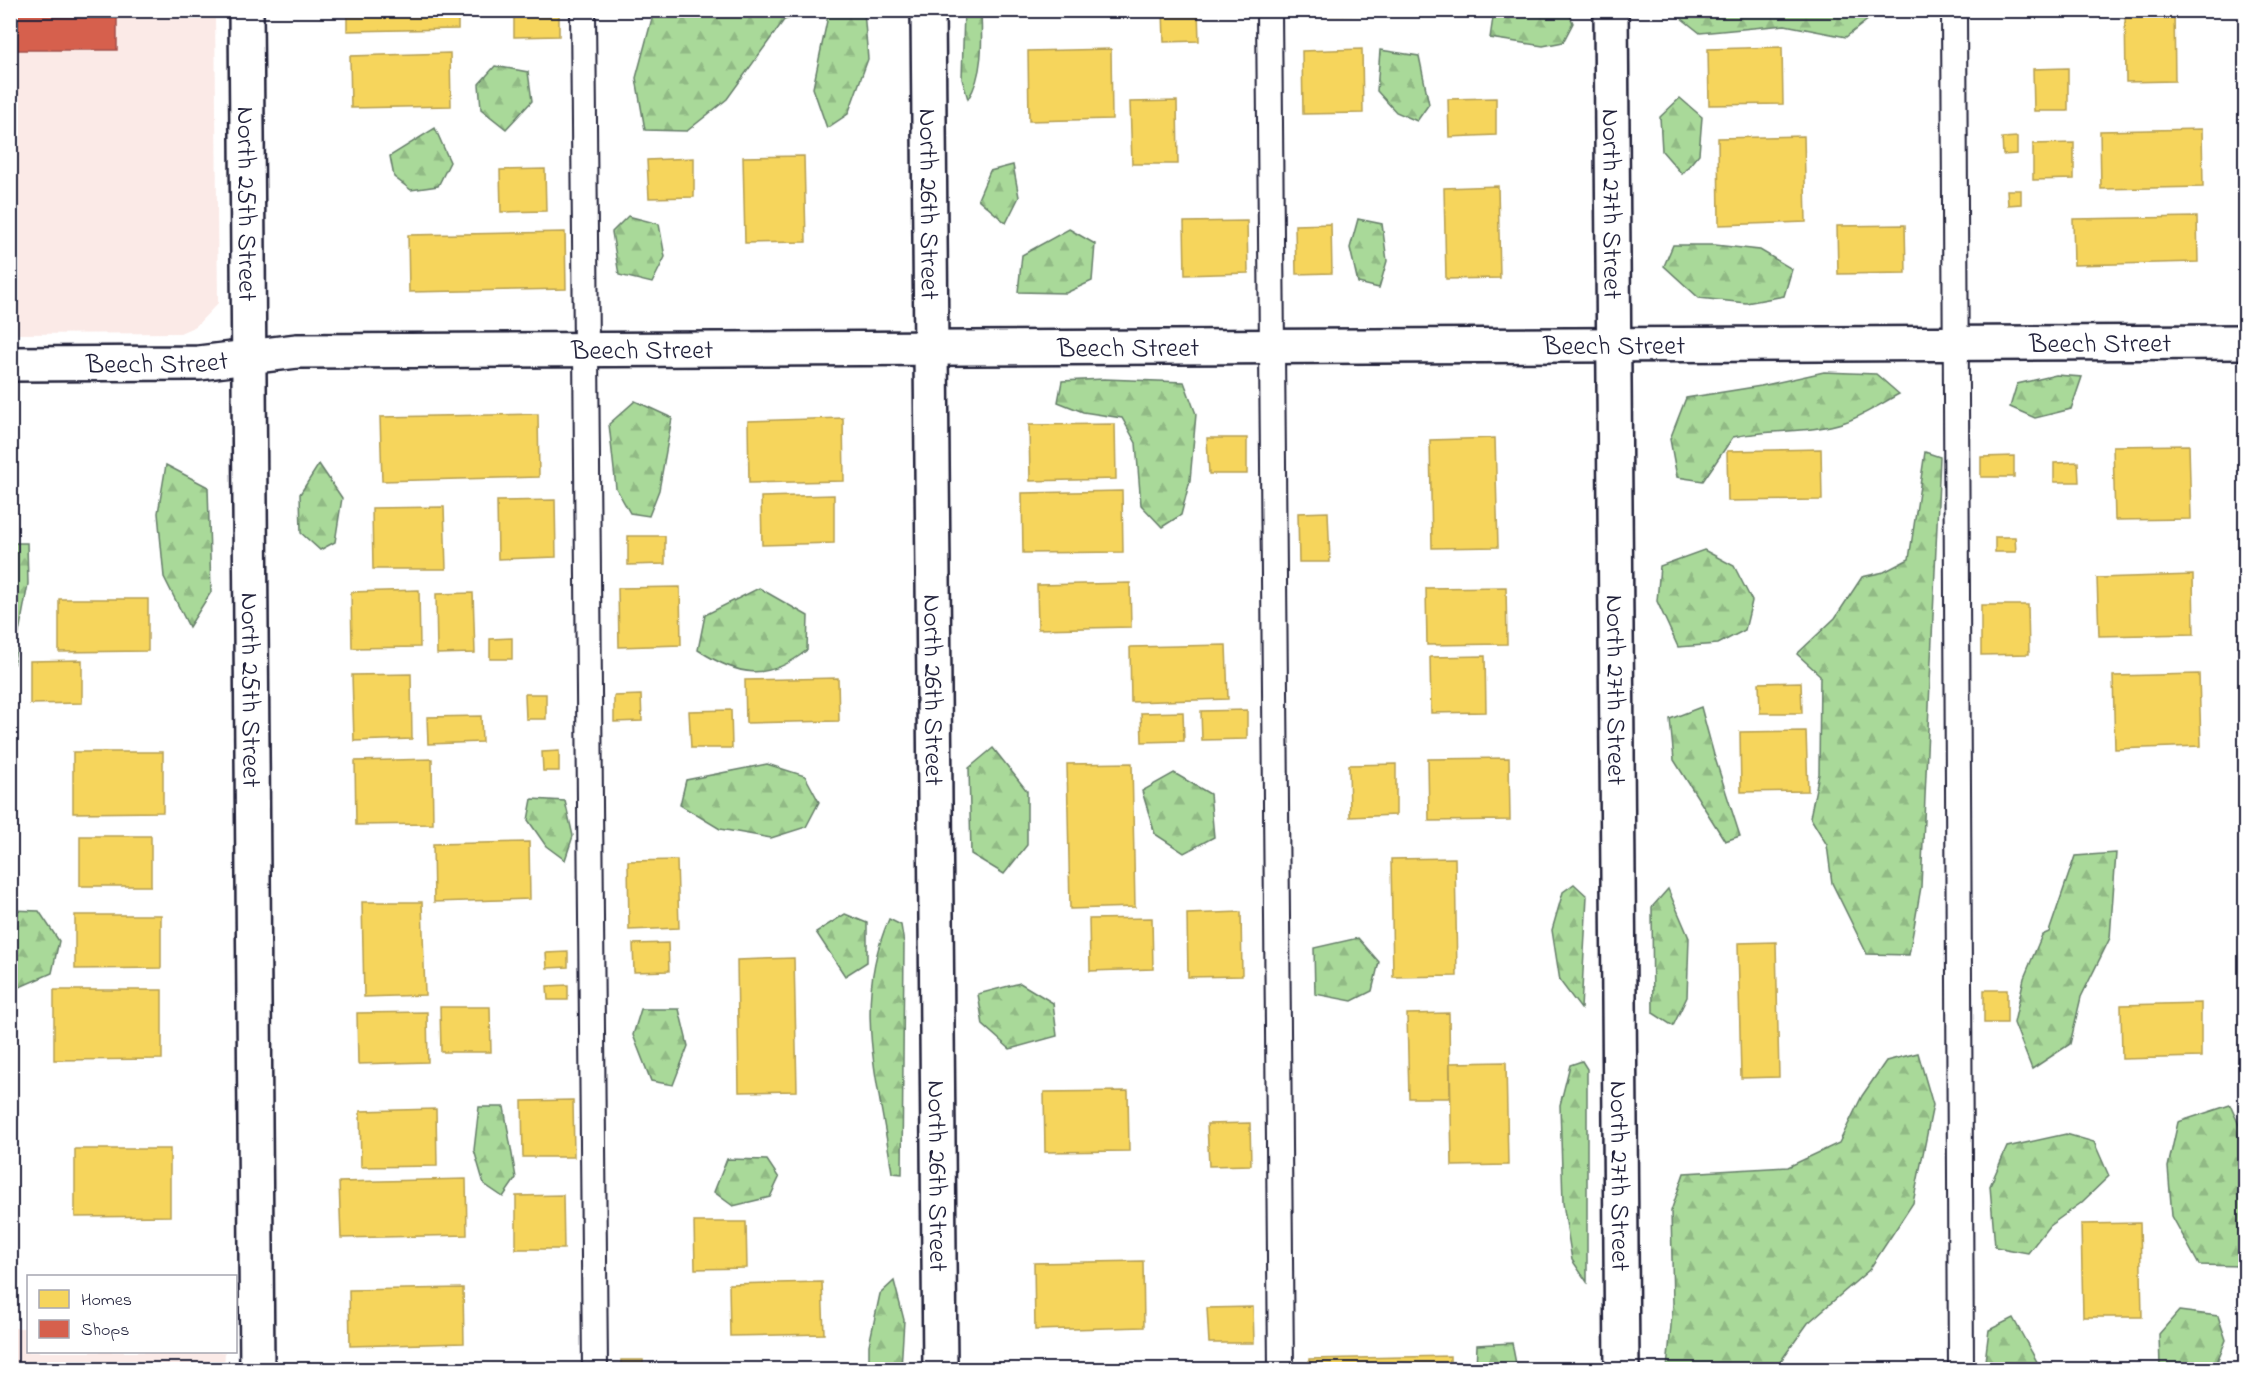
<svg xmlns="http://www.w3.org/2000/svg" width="2256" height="1380" font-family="'Indie Flower',sans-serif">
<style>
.built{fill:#fbeae7}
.forest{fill:url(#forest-firs);stroke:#667e6a;stroke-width:1.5}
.homes{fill:#f6d55c;stroke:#b69f52;stroke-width:1.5}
.shops{fill:#d6604d;stroke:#a04d48;stroke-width:1.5}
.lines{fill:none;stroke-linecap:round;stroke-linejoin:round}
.lane-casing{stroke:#22223b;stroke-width:28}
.street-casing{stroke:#22223b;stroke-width:38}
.secondary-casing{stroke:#22223b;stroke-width:38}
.lane{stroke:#fff;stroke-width:24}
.street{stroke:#fff;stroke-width:33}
.secondary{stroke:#fff;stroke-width:33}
.labels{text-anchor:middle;stroke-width:6;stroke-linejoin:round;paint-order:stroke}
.street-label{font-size:27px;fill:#22223b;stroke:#fff}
</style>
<defs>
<pattern id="forest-firs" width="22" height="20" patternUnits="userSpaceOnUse" patternTransform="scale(1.5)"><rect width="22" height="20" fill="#a9d999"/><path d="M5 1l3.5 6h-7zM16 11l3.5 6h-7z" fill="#91ba85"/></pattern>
</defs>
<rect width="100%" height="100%" fill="#fff"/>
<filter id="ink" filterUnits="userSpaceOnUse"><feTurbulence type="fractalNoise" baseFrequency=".0167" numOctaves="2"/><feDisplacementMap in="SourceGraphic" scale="12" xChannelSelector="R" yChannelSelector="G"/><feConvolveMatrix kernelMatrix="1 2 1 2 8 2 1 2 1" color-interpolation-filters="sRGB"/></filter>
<g filter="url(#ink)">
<!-- built -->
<g class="built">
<polygon points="10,11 215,11 218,303 196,326 180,333 11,334"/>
<polygon points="11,1328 28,1328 28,1352 225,1352 224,1369 11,1369"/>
</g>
<!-- forest -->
<g class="forest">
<polygon points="654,11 654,10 814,11 784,20 727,99 687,131 645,130 636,78"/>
<polygon points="829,11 864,11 868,59 848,114 827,128 813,88"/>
<path d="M964 11H981C982 38 984 75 968 99L962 79Z"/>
<polygon points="1494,11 1568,11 1573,23 1563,42 1543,46 1490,38"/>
<polygon points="1676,11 1676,10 1879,11 1846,37 1785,25 1700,33 1676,14"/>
<polygon points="1380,50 1419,56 1429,104 1417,121 1396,112 1377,91"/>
<polygon points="495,66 528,72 532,101 506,129 481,109 479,84"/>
<polygon points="1680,98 1702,117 1699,154 1682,174 1662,151 1660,117"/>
<polygon points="435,128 450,162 438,186 411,190 394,177 390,156"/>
<polygon points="1013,165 1019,197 1006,223 978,199 990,171"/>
<polygon points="628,216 659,224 665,257 652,283 619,275 612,232"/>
<polygon points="1358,219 1382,224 1387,261 1379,288 1358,283 1350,248"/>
<polygon points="1069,229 1095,244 1092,281 1066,293 1018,292 1022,255"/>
<polygon points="1673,245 1715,245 1760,250 1792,269 1784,296 1746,303 1699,298 1664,266"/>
<path d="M1824 372 1876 374 1899 394C1882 403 1863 416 1845 422 1809 434 1769 429 1733 437L1703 481 1677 477 1670 439 1686 398 1761 386Z"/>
<polygon points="2056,375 2082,377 2071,409 2035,418 2010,407 2017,384"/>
<polygon points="1104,379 1184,382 1196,414 1190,480 1181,515 1162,527 1141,505 1136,443 1122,418 1083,412 1058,402 1062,381"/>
<polygon points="635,401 672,418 659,490 649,516 630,513 616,488 609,424"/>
<polygon points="1925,452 1940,457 1921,887 1909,955 1867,954 1832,883 1827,845 1810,817 1819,774 1820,675 1797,654 1835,618 1862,577 1884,572 1909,559"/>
<polygon points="319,464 342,498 335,542 320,550 301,533 300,494"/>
<polygon points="166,465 208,487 211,592 189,627 164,577 158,513"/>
<polygon points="10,543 27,543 28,584 11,676 15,771 11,772"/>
<polygon points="1704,550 1734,566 1752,601 1745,630 1718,644 1678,647 1657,601 1660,566"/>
<path d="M759 588 808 616 807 650C768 682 738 676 698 650L705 615Z"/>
<polygon points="1701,707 1714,755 1740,836 1725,841 1674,760 1670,719"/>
<polygon points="993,748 1027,791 1027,845 1004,874 971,854 969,768"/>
<polygon points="767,764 805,776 819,802 806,827 771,838 720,829 680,805 686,780"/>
<polygon points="1174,773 1210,794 1214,837 1184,853 1155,834 1142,791"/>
<polygon points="532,799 565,801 573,836 565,860 546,846 528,820"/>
<polygon points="2116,853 2110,938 2081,997 2070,1044 2032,1069 2014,1023 2024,978 2042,935 2049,932 2075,856"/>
<polygon points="1574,884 1587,896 1581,1009 1560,981 1552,930 1563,892"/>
<polygon points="1668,889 1689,938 1687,997 1673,1026 1653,1013 1652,907"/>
<polygon points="10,910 39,911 59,941 52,973 13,990 10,990"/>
<polygon points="845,914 867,923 867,962 845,976 816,932"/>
<path d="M889 919 901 925 904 944 902 1174 892 1173C880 1084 851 1005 889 919Z"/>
<polygon points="1358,938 1379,962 1372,991 1352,1001 1315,994 1314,948"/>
<polygon points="1020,983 1053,1003 1057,1036 1010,1049 983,1025 978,994"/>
<polygon points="641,1009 679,1009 688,1046 673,1085 651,1081 633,1035"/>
<polygon points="1918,1053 1933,1105 1913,1203 1869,1270 1808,1323 1775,1369 1667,1369 1673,1304 1671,1211 1684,1173 1788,1167 1839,1143 1862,1096 1886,1061"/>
<polygon points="1582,1061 1587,1069 1587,1282 1572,1260 1563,1203 1560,1105 1570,1065"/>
<polygon points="2230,1105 2245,1138 2245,1254 2240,1266 2199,1265 2172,1216 2168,1167 2178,1122"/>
<polygon points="479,1107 504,1107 516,1178 503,1197 484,1184 474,1150"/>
<polygon points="2066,1134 2094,1142 2109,1176 2081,1203 2049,1226 2028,1253 1995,1247 1990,1186 2007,1147"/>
<polygon points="727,1159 767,1160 779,1178 770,1197 733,1206 714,1192"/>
<polygon points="894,1281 904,1320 901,1369 869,1369 869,1345 880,1294"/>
<polygon points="2179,1311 2218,1316 2226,1340 2214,1369 2160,1367 2159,1334"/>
<polygon points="2013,1318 2041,1369 1984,1369 1989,1330"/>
<polygon points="1512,1343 1517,1369 1476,1369 1477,1345"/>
</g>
<!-- homes -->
<g class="homes">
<polygon points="347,10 458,10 458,29 347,31"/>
<polygon points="514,10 559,10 559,36 514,37"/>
<polygon points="1163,10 1198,10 1199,41 1164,42"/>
<polygon points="1296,10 1379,10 1379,14 1296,16"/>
<polygon points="2125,10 2174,10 2175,81 2126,82"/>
<polygon points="1782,47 1783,104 1709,105 1708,49"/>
<polygon points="1111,49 1112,119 1029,121 1028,51"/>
<polygon points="1362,49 1363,113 1303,114 1302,51"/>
<polygon points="450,53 451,106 351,108 350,56"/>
<polygon points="2068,68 2068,111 2034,111 2033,69"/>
<polygon points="1496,98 1496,135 1449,137 1448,99"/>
<polygon points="1177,101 1178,164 1132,164 1130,102"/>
<polygon points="2202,129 2203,187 2101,189 2100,131"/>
<polygon points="1804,136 1806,222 1719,225 1718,138"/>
<polygon points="2017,137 2017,154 2003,155 2002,138"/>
<polygon points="2074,143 2074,179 2033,180 2033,144"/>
<polygon points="804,156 806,242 745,243 743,157"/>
<polygon points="694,158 694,197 649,198 647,160"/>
<polygon points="545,169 546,211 501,212 500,170"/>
<polygon points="1498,186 1500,278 1446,279 1444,188"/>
<polygon points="2007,190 2021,190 2021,204 2008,205"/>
<polygon points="2197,217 2198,262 2074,265 2073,219"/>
<polygon points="1247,221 1248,273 1185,275 1184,222"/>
<polygon points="1331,224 1332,273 1296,274 1295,225"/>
<polygon points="1905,225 1906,273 1838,274 1837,226"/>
<polygon points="565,232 566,289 409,292 408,235"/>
<polygon points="538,414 539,477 382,481 380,417"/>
<polygon points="843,418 844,481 749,483 748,421"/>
<polygon points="1115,424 1116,479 1030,481 1029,425"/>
<polygon points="1207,438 1247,438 1247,474 1209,474"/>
<polygon points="1495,438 1498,547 1432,548 1430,440"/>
<polygon points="2189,445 2191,519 2115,520 2113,446"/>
<polygon points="1821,449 1822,500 1728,501 1727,451"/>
<polygon points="2014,456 2014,477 1981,477 1981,457"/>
<polygon points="2078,462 2079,482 2054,482 2054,463"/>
<polygon points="1122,491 1123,552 1023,553 1022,493"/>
<polygon points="834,495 834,543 762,545 761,497"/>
<polygon points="555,500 556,557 498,559 497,501"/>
<polygon points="444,507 446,569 373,569 372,508"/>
<polygon points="1328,512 1330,562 1299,562 1298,513"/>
<polygon points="628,536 665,536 665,564 628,565"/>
<polygon points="1995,537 2015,537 2016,552 1995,552"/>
<polygon points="2193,575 2194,634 2099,636 2097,578"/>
<polygon points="1130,583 1131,627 1038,629 1037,585"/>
<polygon points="680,587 681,645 619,647 618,588"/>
<polygon points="1506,587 1507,644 1427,645 1426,588"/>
<polygon points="419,590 420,647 352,648 351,592"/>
<polygon points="473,593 475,653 437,654 436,594"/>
<polygon points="59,599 148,599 148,651 59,652"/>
<polygon points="1981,605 2028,605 2029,654 1981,655"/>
<polygon points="512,638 512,659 490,659 490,639"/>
<polygon points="1226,645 1228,699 1131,702 1130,647"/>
<polygon points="1485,656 1486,712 1431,713 1430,657"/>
<polygon points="82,660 82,703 30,704 30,661"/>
<polygon points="411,674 412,739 354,741 352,675"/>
<polygon points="2199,674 2201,746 2115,749 2113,676"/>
<polygon points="838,678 839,721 746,723 745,680"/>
<polygon points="1801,682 1802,713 1760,713 1759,683"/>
<polygon points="525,694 546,694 546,719 526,719"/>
<polygon points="641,695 642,721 614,722 614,696"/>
<polygon points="731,710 732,748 691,748 689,711"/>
<polygon points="1247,710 1247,739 1202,740 1201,711"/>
<polygon points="1183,712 1184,741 1142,742 1141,713"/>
<polygon points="481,716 482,742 428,744 427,717"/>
<polygon points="1806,731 1808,791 1741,792 1740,732"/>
<polygon points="559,751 559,771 543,771 542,752"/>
<polygon points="73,752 163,752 163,812 73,813"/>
<polygon points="1509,758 1510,820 1429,821 1428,759"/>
<polygon points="432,759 433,824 356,825 355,761"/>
<polygon points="1132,763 1135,907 1070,909 1067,764"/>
<polygon points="1396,764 1396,815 1350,817 1349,765"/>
<rect x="80" y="836" width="71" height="50"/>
<polygon points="529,842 530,899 434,902 433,844"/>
<polygon points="1455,858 1457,976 1393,977 1391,859"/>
<polygon points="677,860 679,928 629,930 628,861"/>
<polygon points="362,902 422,902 425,995 364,997"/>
<polygon points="1241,912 1242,976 1188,977 1187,914"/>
<polygon points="75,915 161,915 161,968 75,969"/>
<polygon points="1152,918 1153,969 1090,971 1089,919"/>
<polygon points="1776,942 1779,1077 1741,1078 1738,943"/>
<polygon points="668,943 669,971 634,972 633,944"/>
<polygon points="568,952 568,967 547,968 546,953"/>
<polygon points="794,958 797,1091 739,1092 737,960"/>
<polygon points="568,985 568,1000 548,1000 547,986"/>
<polygon points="54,990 162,990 162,1059 54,1060"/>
<rect x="1984" y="990" width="23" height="33"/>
<polygon points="2201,1003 2201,1057 2122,1059 2121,1005"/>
<polygon points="440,1007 490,1007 491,1052 441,1052"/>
<polygon points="427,1012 428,1062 358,1064 357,1013"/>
<polygon points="1449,1013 1450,1098 1409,1098 1407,1014"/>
<polygon points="1506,1062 1508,1165 1452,1166 1450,1063"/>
<polygon points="1128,1091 1129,1151 1045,1152 1044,1092"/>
<polygon points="573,1100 574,1157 523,1157 522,1101"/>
<polygon points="436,1109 437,1166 361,1167 360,1111"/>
<polygon points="1250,1123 1251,1165 1209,1166 1207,1124"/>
<polygon points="75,1149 170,1149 170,1216 75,1217"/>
<polygon points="466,1179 467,1235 341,1238 339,1182"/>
<polygon points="563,1195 564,1249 516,1249 516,1196"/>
<polygon points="694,1222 746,1222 747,1268 695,1269"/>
<polygon points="2140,1223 2142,1317 2083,1317 2081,1224"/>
<polygon points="1143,1261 1144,1327 1035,1330 1034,1263"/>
<polygon points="822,1282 824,1334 730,1336 729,1284"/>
<polygon points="463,1288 464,1343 350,1346 349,1290"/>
<polygon points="1253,1307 1254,1343 1209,1343 1207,1308"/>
<polygon points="1450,1356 1450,1370 1309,1370 1309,1359"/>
<rect x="621" y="1360" width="22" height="10"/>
<polygon points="533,1363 533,1370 483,1370 483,1364"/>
</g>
<!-- shops -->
<rect class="shops" x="10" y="10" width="107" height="40"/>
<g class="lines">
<!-- lane casing -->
<g class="lane-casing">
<g id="lane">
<polyline points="583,10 595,1370"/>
<polyline points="1269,10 1281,1370"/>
<polyline points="1954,10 1961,1370"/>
</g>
</g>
<!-- street casing -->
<g class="street-casing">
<g id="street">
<path id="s1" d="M928 10 940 1370"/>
<path id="s2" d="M1611 10 1622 1370"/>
<path id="s3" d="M10 364 199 363 297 351 2246 342"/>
</g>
</g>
<!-- secondary casing -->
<g class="secondary-casing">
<g id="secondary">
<path id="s4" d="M246 10 257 1370"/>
</g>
</g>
<!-- lane -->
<use href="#lane" class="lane"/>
<!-- street -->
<use href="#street" class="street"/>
<!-- secondary -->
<use href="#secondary" class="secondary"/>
</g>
</g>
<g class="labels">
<!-- street labels -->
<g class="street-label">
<text dy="9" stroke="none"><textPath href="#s4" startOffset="194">North 25th Street</textPath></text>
<text dy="9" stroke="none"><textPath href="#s1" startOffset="194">North 26th Street</textPath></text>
<text dy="9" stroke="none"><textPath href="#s2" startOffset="194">North 27th Street</textPath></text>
<text dy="9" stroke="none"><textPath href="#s3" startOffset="2091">Beech Street</textPath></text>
<text dy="9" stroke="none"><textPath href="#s3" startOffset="1605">Beech Street</textPath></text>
<text dy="9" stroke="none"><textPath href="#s3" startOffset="1119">Beech Street</textPath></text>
<text dy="9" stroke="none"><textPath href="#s3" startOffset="633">Beech Street</textPath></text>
<text dy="9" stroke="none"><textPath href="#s3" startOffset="147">Beech Street</textPath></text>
<text dy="9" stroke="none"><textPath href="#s4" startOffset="680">North 25th Street</textPath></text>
<text dy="9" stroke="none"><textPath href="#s1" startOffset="680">North 26th Street</textPath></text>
<text dy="9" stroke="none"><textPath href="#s2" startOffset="680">North 27th Street</textPath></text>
<text dy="9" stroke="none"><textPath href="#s1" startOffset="1166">North 26th Street</textPath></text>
<text dy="9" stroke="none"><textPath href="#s2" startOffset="1166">North 27th Street</textPath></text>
</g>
</g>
<!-- margin -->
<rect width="2256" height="1380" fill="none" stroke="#fff" stroke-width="36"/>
<rect x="18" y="18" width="2220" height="1344" fill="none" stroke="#22223b" stroke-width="2" filter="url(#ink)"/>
<!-- legend -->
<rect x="27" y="1275" width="210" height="78" fill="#ffffff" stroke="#a7a7b1" stroke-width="1.5"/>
<rect x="39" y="1290" width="30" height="18" fill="#f6d55c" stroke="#a7a7b1" stroke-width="1.5"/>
<text x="81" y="1305" font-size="18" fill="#22223b">Homes</text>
<rect x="39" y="1320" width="30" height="18" fill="#d6604d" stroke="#a7a7b1" stroke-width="1.5"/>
<text x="81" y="1335" font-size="18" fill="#22223b">Shops</text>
</svg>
